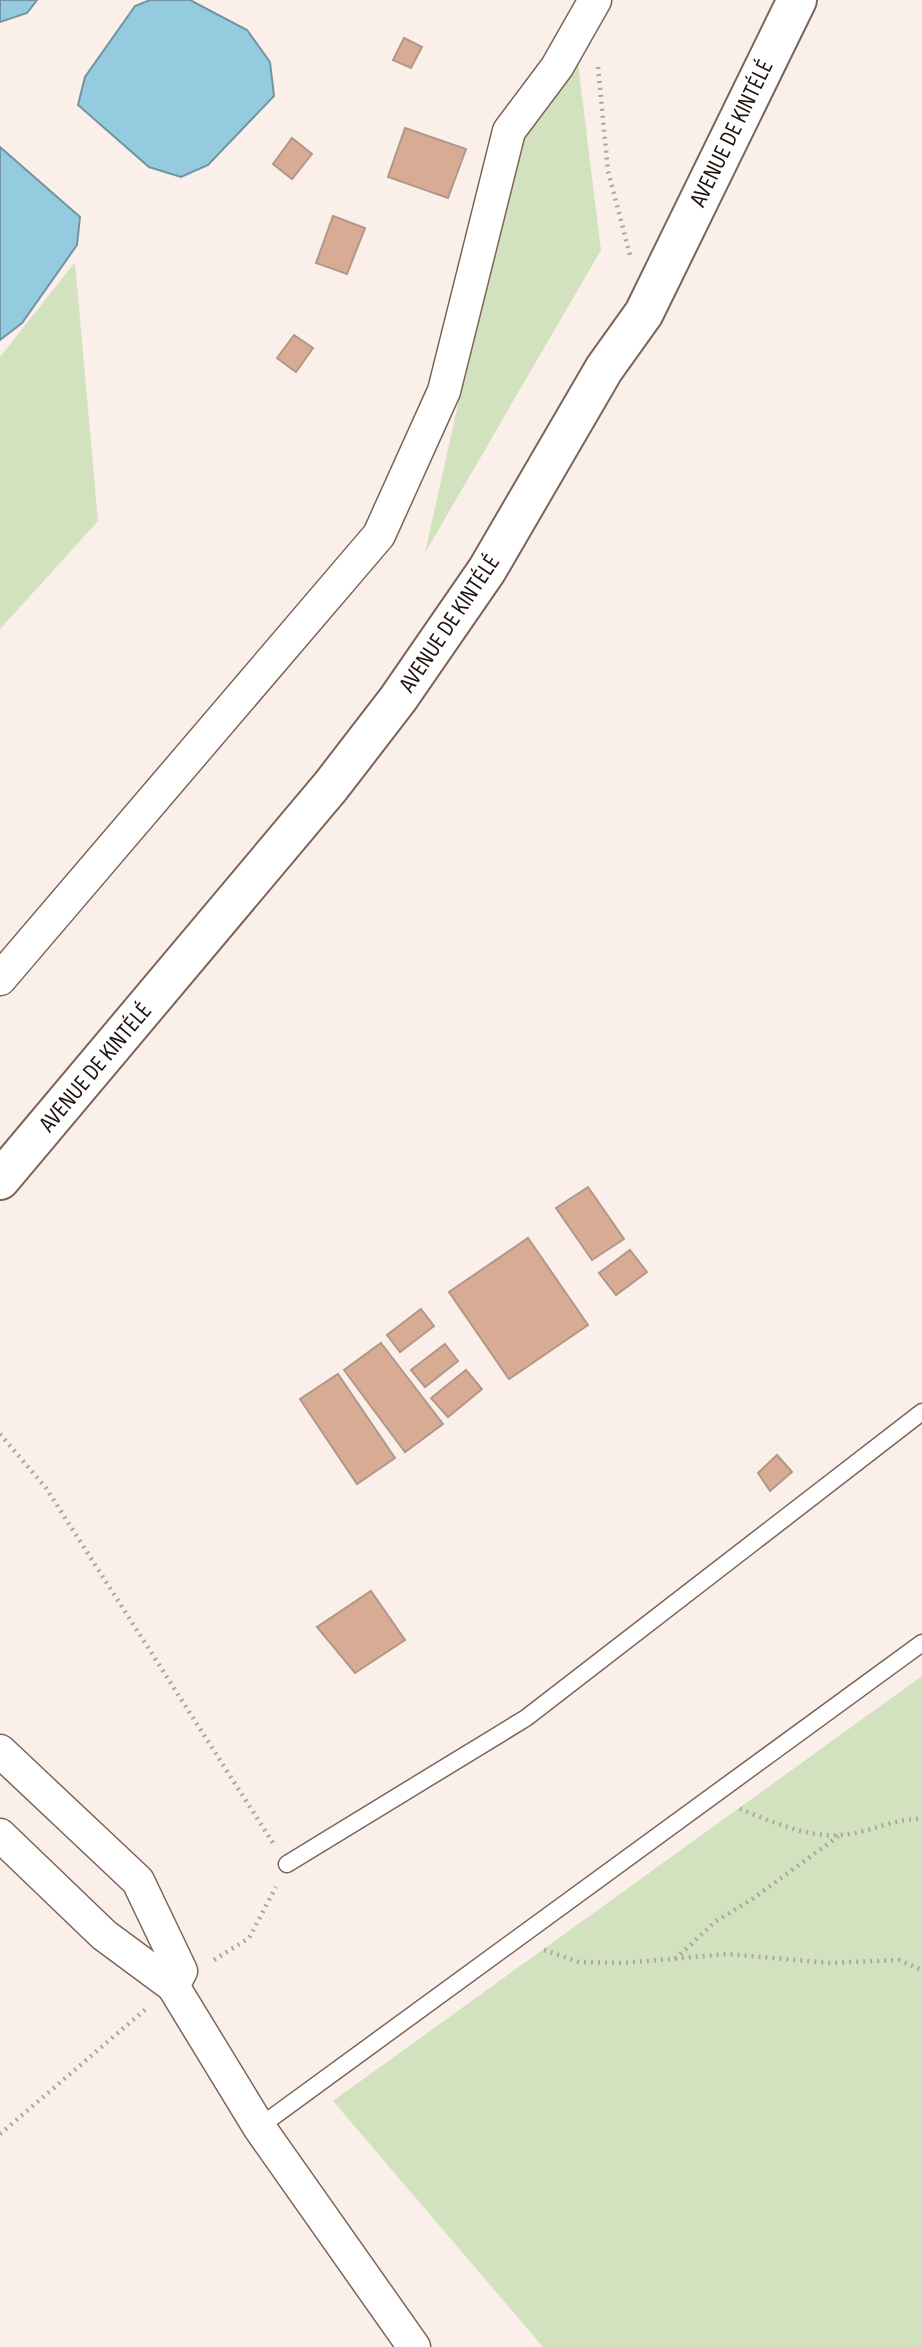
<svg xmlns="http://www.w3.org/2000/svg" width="922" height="2347" font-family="'Sofia Sans Condensed',sans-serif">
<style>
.green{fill:#d2e2bf}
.water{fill:#95cbde;stroke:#7194a0;stroke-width:2}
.building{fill:#d8ac94;stroke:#b29789;stroke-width:2}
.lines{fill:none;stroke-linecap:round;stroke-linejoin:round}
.service-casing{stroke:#7d6457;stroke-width:19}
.minor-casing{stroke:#7d6457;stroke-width:35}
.primary-casing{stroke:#7d6457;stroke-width:42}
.path{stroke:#b0a59f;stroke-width:4.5;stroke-dasharray:2 5;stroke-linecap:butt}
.service{stroke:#fff;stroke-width:16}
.minor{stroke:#fff;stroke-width:32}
.primary{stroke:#fff;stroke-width:38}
.labels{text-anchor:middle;stroke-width:5;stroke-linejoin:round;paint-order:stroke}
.street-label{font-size:24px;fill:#1e140f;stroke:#fff}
</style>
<rect width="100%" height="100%" fill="#fbf0e9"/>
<!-- green -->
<g class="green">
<polygon points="577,55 601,250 425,553 517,138"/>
<polygon points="75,262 98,521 0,629 0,357"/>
<polygon points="922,1676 922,2347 543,2347 333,2101"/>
</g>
<!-- water -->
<g class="water">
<polygon points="0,0 37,0 27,13 0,22"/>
<polygon points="150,0 190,0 247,30 270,62 274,96 208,165 181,177 149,167 78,105 85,77 135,6"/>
<polygon points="0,147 80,217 77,245 22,323 0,340"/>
</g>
<!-- building -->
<g class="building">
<polygon points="404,38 422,47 411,68 393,60"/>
<polygon points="405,128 466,149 448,198 388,177"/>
<polygon points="292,138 312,154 292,179 273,164"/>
<polygon points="333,216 365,228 347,274 316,263"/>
<polygon points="294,335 313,348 296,372 277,358"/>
<polygon points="588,1187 624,1239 592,1260 556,1208"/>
<polygon points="528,1238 588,1325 509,1379 449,1292"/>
<polygon points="630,1250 647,1272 616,1295 599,1273"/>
<polygon points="421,1309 434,1326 400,1352 387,1335"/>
<polygon points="381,1343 443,1424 405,1452 344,1370"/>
<polygon points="445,1344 458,1361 425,1387 411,1370"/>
<polygon points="466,1370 482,1389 448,1417 431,1398"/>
<polygon points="338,1374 395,1458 357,1484 300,1399"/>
<polygon points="777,1455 792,1472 770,1491 758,1473"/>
<polygon points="371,1591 405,1640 355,1673 317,1627"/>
</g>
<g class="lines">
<!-- service casing -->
<g class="service-casing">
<g id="service">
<polyline points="287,1864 526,1718 922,1412"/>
<polyline points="259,2127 922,1643"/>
</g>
</g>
<!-- minor casing -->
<g class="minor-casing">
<g id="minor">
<polyline points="0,979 379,535 444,391 509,131 557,67 595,0"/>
<polyline points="0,1751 138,1881 181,1971 173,1986"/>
<polyline points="0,1835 104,1935 173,1986 259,2127 414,2347"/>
</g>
</g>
<!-- primary casing -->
<g class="primary-casing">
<polyline id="primary" points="0,1180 331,786 398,699 487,570 604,369 644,313 797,0"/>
</g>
<!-- path -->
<g class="path">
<polyline points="598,67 608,171 630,255"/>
<polyline points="0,1434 46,1488 273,1843"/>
<path d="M740 1809C771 1821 807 1838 841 1835 869 1833 894 1818 922 1819"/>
<polyline points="544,1950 579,1962 623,1963 728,1954 831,1963 899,1960 922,1970"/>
<polyline points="675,1959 716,1921 751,1900 840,1835"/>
<polyline points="214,1960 249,1938 276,1887"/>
<polyline points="0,2134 147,2008"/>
</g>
<!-- service -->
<use href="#service" class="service"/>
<!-- minor -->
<use href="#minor" class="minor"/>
<!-- primary -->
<use href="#primary" class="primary"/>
</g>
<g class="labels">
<!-- street labels -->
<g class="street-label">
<text transform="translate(731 133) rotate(-64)" y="8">AVENUE DE KINTÉLÉ</text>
<text transform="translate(449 623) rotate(-56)" y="8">AVENUE DE KINTÉLÉ</text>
<text transform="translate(95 1067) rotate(-50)" y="8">AVENUE DE KINTÉLÉ</text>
</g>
</g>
</svg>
